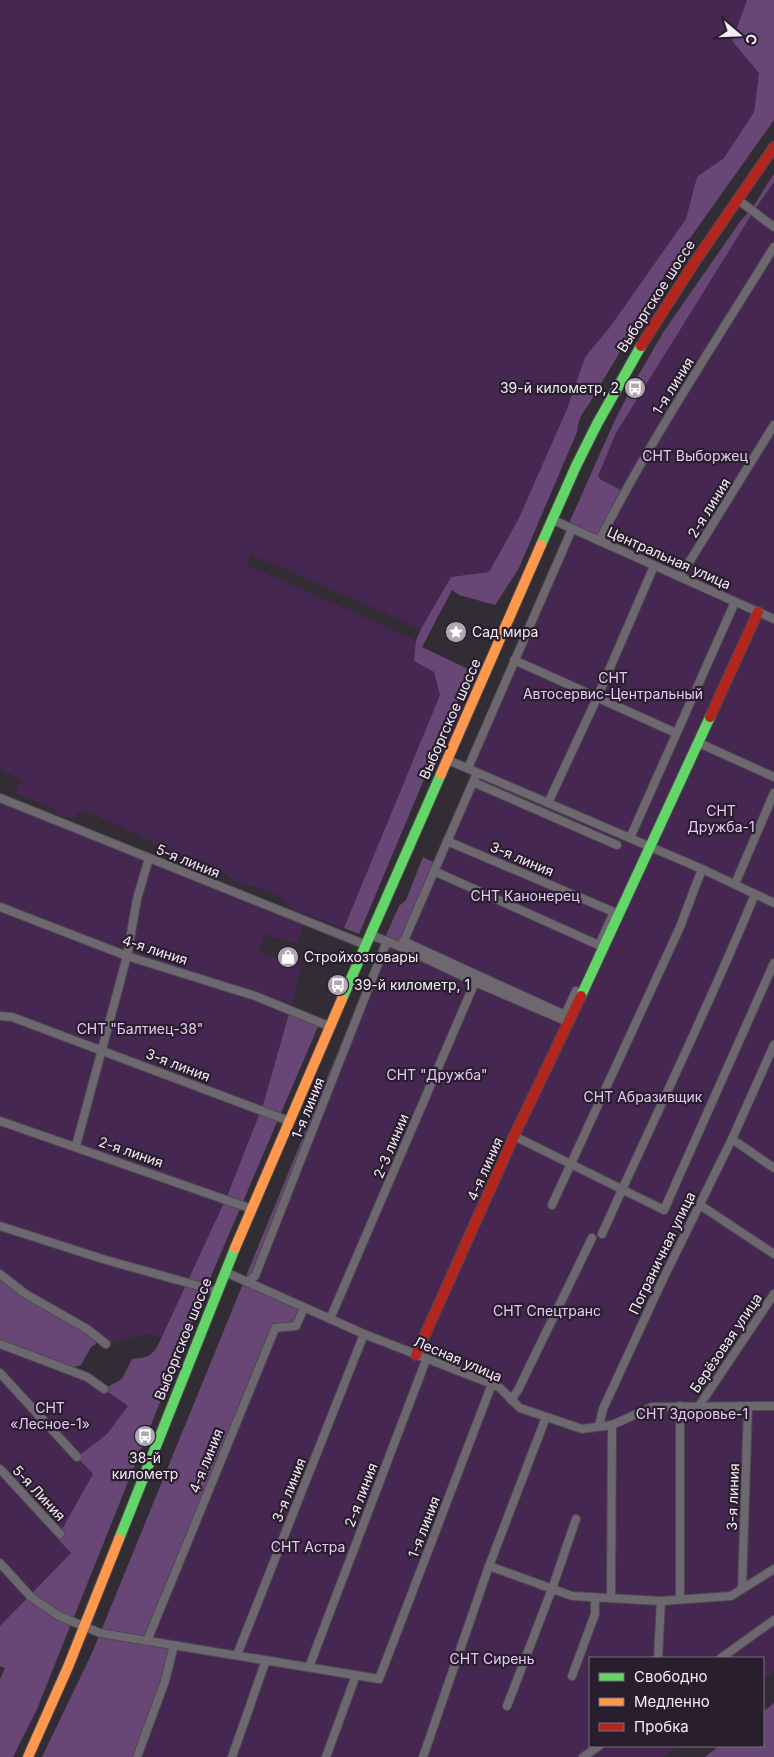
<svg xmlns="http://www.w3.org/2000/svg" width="774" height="1757" font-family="Inter,sans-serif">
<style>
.green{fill:#462752}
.forest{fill:#684777}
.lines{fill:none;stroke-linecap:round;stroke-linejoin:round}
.street-casing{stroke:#4d4850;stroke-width:10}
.fast-casing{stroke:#4d4850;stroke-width:12}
.slow-casing{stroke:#4d4850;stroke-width:12}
.jam-casing{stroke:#4d4850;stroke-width:12}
.street{stroke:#6d686f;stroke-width:8}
.fast{stroke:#63d668;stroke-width:10}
.slow{stroke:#ff974d;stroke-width:10}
.jam{stroke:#b3261e;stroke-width:10}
.labels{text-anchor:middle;stroke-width:4.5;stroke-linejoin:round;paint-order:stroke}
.street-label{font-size:14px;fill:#f3ebf6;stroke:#291e2d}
.poi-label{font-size:14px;fill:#f3ebf6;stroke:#291e2d;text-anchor:start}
.park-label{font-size:14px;fill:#e8c7f7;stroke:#291e2d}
</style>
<rect width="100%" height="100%" fill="#322c34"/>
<!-- green -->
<g class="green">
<polygon points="0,0 747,0 732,41 759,73 754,112 724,158 697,177 686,219 610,327 585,357 567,409 519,518 489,572 451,577 421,629 251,554 247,565 416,640 414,661 434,672 440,695 344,928 293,910 278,894 237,882 210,865 195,861 170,850 84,810 70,819 57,814 56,809 16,793 21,780 0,769"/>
<polygon points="774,182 774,1671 763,1680 763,1658 590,1658 590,1746 678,1746 663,1757 137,1757 150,1641 249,1282 388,941 401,947 475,778 469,769 573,527 624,492 600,479 598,476 616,433 755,209"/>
<polygon points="0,798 305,921 297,944 264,934 258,952 302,966 263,1105 228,1194 161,1337 145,1334 106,1344 0,1274"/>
<polygon points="0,1344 102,1386 128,1406 107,1434 77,1457 93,1474 57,1537 71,1553 0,1626"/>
</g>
<!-- forest -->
<g class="forest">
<path d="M747 0H774V120L676 258 631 329 624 345 589 404C582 413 578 420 577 432L519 568 495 605 459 595 452 590 422 647 470 670 359 934 344 928 440 695 434 672 414 661 416 640 421 629 451 577 489 572 519 518 567 409 585 357 610 327 686 219 697 177 724 158 754 112 759 73 732 41Z"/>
<path d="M774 174V182L755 209 616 433 598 476 600 479 624 492 598 540 571 525 570 521 615 420 634 383 664 331 742 219C754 209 764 188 774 174Z"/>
<polygon points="423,857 437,864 401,947 388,942 249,1281 303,1307 296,1326 275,1328 148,1639 172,1646 137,1757 42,1757 92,1653 379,951 399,906 406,900"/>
<path d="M290 1010 320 1022 205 1290 37 1709 13 1757H0V1679L5 1668 0 1666V1626L71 1553 57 1538 93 1474 77 1457 107 1434 128 1406 104 1389 122 1379 132 1359C145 1358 152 1357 158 1345L228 1194 263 1105Z"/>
<polygon points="0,1274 99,1338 96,1344 91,1347 81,1365 67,1369 0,1344"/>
<polygon points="774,1703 774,1757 705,1757 719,1746 763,1746 763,1712"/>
</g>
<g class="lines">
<!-- street casing -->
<g class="street-casing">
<g id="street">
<polyline points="737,199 774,227"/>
<polyline points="553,520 774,619"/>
<path d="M599 541C651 439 714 344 774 247"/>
<polyline points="680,577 774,425"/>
<polyline points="514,660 676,733"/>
<polyline points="699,743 774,777"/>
<polyline points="448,760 702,869 774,903"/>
<polyline points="468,768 572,529"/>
<polyline points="473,782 617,845"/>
<polyline points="0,798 366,945"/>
<polyline points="548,803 597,698 654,566"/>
<polyline points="630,838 735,602"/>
<polyline points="447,841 614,912 599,945"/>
<polyline points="434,871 603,947"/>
<polyline points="735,884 774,793"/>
<polyline points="0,907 127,956 255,996 331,1027"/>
<polyline points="371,935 401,947 475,982 568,1022"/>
<polyline points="403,941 565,1015 576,991"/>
<polyline points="402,945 477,773"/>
<polyline points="0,1016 12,1017 289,1121"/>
<polyline points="0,1121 252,1209"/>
<polyline points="514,1136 664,1210 774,963"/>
<polyline points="732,1139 774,1045"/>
<polyline points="76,1146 127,956 137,899 149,858"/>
<polyline points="552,1205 680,927 702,869"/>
<polyline points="700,1205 774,1254"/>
<polyline points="0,1226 106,1260 217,1291"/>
<path d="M602 1234C653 1120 708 1009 755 894"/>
<polyline points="225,1272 364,1334 492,1384 500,1388 520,1408 582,1429 612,1425 652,1407 774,1406"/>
<polyline points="0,1274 24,1293 87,1329 106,1344"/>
<polyline points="248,1281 255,1276 387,941"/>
<polyline points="330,1319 475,982"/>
<polyline points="0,1344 87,1377 104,1389"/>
<polyline points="0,1373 77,1457"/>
<polyline points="511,1400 518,1390 592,1238"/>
<polyline points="680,1406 680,1599"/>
<polyline points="699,1406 774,1294"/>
<polyline points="599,1426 603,1409 663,1279 732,1139 774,1168"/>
<polyline points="0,1469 60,1534"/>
<polyline points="0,1563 31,1597 59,1616 100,1633 379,1679 492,1384"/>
<polyline points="489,1566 572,1596 661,1601 731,1596 774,1569"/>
<polyline points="742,1588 748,1406"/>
<polyline points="611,1598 612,1425"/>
<polyline points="147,1641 274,1331 275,1328 296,1326 304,1308"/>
<polyline points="237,1655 364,1334"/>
<polyline points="658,1658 661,1601"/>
<polyline points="721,1658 774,1620"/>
<polyline points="309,1667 426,1360"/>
<polyline points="572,1676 595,1614 595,1598"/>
<polyline points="507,1706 552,1589 576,1519"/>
<polyline points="137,1757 165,1681 174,1645"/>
<polyline points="232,1757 266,1660"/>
<polyline points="326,1757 356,1675"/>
<polyline points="423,1757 489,1566 546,1417"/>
<polyline points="583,1757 599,1746"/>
</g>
</g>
<!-- fast casing -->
<g class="fast-casing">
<g id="fast">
<polyline points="541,545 576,466 597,424 641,346"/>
<polyline points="581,996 710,717"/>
<polyline points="342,999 441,774"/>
<polyline points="119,1539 235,1248"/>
</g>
</g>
<!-- slow casing -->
<g class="slow-casing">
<g id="slow">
<polyline points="441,774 541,545"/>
<polyline points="235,1248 342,999"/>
<polyline points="28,1757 68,1667 119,1539"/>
</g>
</g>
<!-- jam casing -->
<g class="jam-casing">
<g id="jam">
<polyline points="641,346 694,263 774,147"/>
<polyline points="710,717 758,612"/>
<polyline points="416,1355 514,1136 581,996"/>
</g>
</g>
<!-- street -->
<use href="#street" class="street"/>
<!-- fast -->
<use href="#fast" class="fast"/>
<!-- slow -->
<use href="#slow" class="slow"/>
<!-- jam -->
<use href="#jam" class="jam"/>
</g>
<!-- icons -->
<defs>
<g id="bus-disc" transform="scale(1.125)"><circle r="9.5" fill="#afa8b2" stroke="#291e2d"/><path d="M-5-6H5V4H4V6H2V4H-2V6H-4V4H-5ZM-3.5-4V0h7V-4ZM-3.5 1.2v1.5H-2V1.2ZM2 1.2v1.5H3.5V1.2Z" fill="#fff"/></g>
<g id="sight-disc" transform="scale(1.125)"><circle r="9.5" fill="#afa8b2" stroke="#291e2d"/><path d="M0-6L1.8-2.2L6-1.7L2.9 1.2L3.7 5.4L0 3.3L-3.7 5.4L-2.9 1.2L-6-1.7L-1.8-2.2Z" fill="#fff"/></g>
<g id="shop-disc" transform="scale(1.125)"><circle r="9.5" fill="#afa8b2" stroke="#291e2d"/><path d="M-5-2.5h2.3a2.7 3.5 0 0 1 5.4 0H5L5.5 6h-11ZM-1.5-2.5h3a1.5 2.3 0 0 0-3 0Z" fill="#fff"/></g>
</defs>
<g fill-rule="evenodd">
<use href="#bus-disc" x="635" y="388"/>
<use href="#sight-disc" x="456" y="632"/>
<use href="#shop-disc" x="288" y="957"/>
<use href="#bus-disc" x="338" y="985"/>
<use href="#bus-disc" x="145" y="1436"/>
</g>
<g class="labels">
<!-- street labels -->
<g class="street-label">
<text transform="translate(656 296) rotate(-57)" y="5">Выборгское шоссе</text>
<text transform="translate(673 386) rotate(-58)" y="5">1-я линия</text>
<text transform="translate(709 508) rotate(-58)" y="5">2-я линия</text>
<text transform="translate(669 558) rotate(24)" y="5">Центральная улица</text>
<text transform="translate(450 719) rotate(-66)" y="5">Выборгское шоссе</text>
<text transform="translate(522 859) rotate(23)" y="5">3-я линия</text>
<text transform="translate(188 861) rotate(22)" y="5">5-я линия</text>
<text transform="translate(155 950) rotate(18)" y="5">4-я линия</text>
<text transform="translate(178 1065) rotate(21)" y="5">3-я линия</text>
<text transform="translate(308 1108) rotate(-68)" y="5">1-я линия</text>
<text transform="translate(391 1146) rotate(-67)" y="5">2-3 линии</text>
<text transform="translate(131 1152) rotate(19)" y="5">2-я линия</text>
<text transform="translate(485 1169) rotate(-66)" y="5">4-я линия</text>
<text transform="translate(662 1253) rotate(-64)" y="5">Пограничная улица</text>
<text transform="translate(183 1339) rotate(-68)" y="5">Выборгское шоссе</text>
<text transform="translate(726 1343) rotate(-56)" y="5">Берёзовая улица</text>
<text transform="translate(458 1359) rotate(23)" y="5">Лесная улица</text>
<text transform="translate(206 1461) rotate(-68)" y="5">4-я линия</text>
<text transform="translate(289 1490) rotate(-68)" y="5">3-я линия</text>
<text transform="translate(39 1493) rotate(47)" y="5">5-я Линия</text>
<text transform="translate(361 1495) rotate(-69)" y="5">2-я линия</text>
<text transform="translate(733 1497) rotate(-88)" y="5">3-я линия</text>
<text transform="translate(424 1527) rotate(-69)" y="5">1-я линия</text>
</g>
<!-- poi labels -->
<g class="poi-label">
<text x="619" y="393" text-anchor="end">39-й километр, 2</text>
<text x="472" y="637">Сад мира</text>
<text x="304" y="962">Стройхозтовары</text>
<text x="354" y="990">39-й километр, 1</text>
<text x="145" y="1463" text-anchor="middle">38-й<tspan x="145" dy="16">километр</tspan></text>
</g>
<!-- park labels -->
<g class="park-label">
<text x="695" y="461">СНТ Выборжец</text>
<text x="613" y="683">СНТ<tspan x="613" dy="16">Автосервис-Центральный</tspan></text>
<text x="721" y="816">СНТ<tspan x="721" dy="16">Дружба-1</tspan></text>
<text x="525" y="901">СНТ Канонерец</text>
<text x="140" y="1034">СНТ "Балтиец-38"</text>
<text x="437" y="1080">СНТ "Дружба"</text>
<text x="643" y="1102">СНТ Абразивщик</text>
<text x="547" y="1316">СНТ Спецтранс</text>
<text x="50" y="1413">СНТ<tspan x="50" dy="16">«Лесное-1»</tspan></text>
<text x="692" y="1419">СНТ Здоровье-1</text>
<text x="308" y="1552">СНТ Астра</text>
<text x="492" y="1664">СНТ Сирень</text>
</g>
</g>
<!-- legend -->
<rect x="589" y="1657" width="175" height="90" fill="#291e2d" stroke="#7a707d"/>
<rect x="599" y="1673" width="25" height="8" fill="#63d668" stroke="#7a707d"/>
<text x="634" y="1682" font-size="15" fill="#f3ebf6">Свободно</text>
<rect x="599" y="1698" width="25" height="8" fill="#ff974d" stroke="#7a707d"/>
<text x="634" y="1707" font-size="15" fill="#f3ebf6">Медленно</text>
<rect x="599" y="1723" width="25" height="8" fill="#b3261e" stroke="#7a707d"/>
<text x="634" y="1732" font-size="15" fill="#f3ebf6">Пробка</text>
<!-- north arrow -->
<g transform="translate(739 35) rotate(109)" stroke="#291e2d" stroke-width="4" paint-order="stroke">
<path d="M0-4L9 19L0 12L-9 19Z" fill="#f3ebf6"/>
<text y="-8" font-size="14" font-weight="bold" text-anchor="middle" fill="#f3ebf6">С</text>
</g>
</svg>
